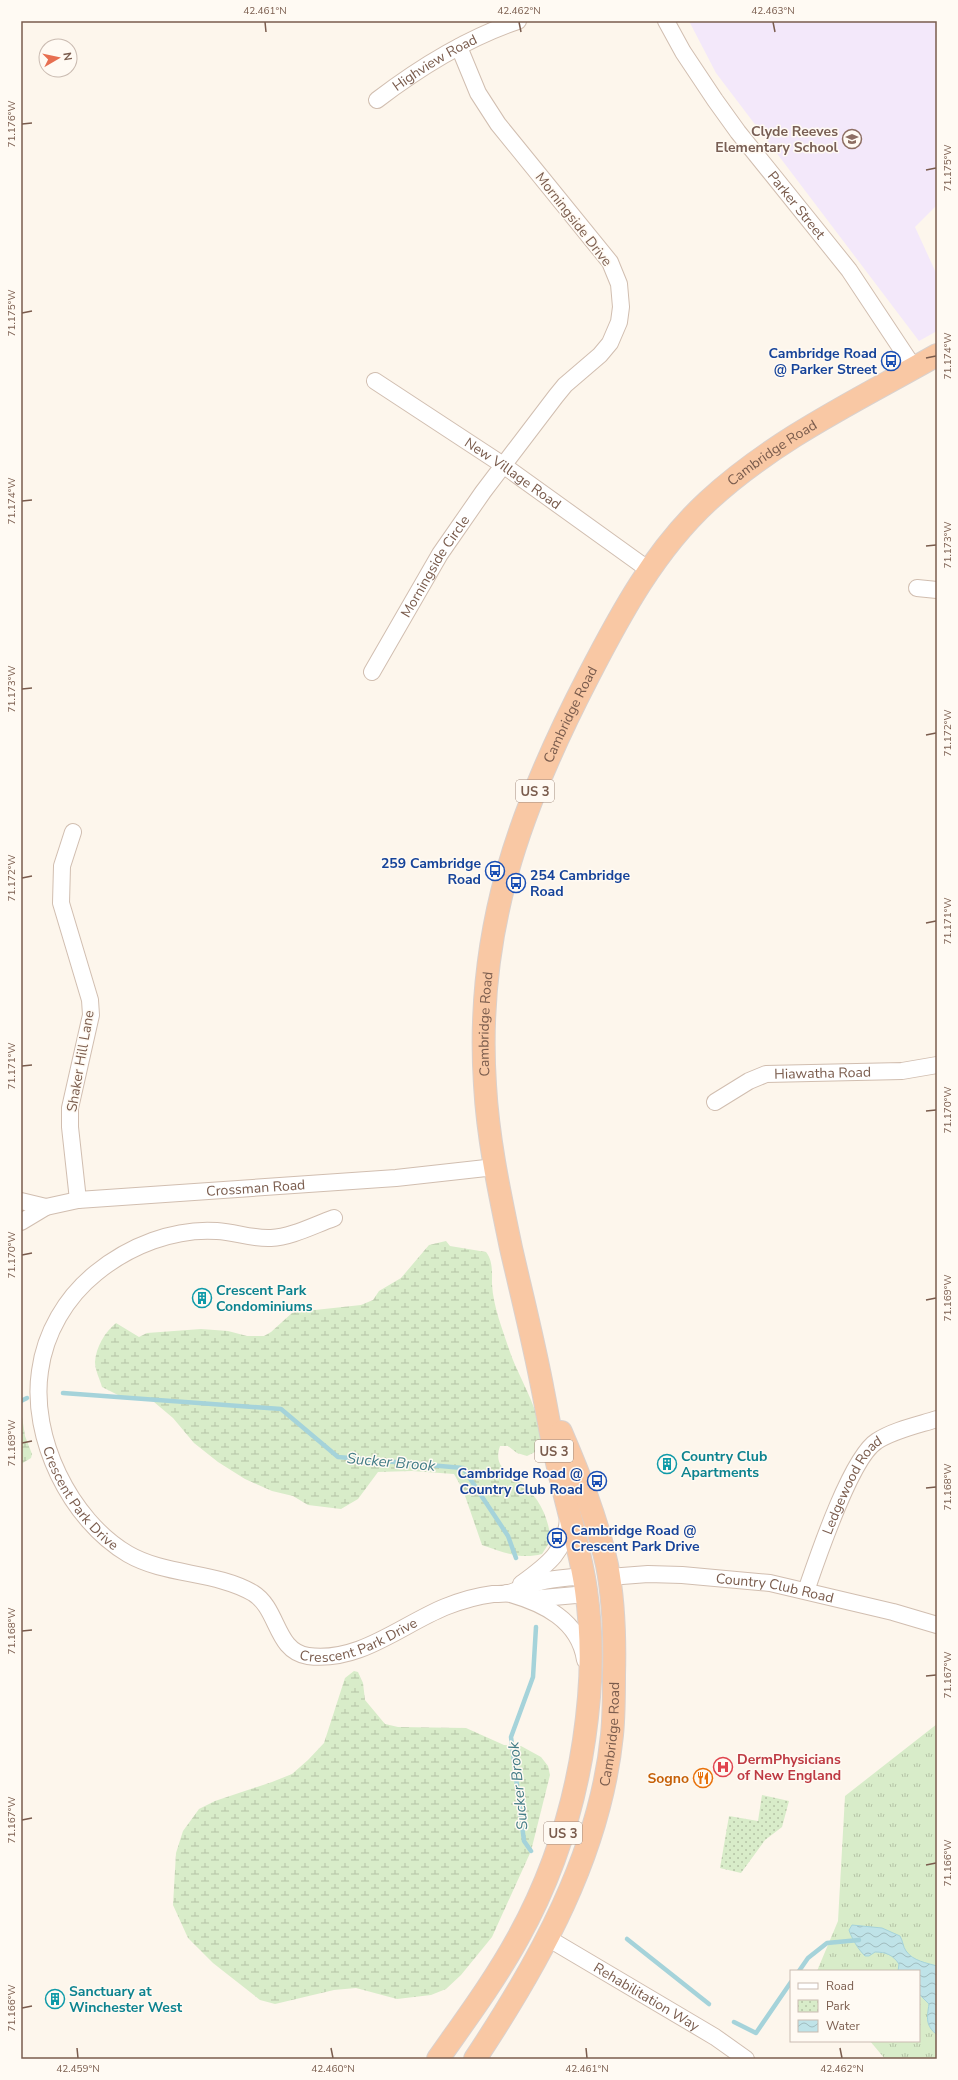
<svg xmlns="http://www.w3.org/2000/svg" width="958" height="2080" font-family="'Nunito Sans',sans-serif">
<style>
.education{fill:#f3e8fa}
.grass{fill:url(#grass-tufts)}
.wetland{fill:url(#wetland-marsh)}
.park{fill:url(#park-dots)}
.water{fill:url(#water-waves);stroke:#a5d3da}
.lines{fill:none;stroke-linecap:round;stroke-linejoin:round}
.stream{stroke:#a5d3da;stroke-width:4.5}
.minor-casing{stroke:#d1beb0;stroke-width:18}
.trunk-casing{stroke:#dad1cd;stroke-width:24}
.minor{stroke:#fff;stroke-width:16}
.trunk{stroke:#f9c8a4;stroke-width:22}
.ticks{fill:none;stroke:#7a5c4d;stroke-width:1.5}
.labels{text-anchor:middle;stroke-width:3;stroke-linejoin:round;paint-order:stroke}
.shield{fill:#fffaf3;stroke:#a28b7f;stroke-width:1}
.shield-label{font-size:13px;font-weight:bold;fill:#7a5c4d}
.street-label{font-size:14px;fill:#7a5c4d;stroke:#fffaf3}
.education-label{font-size:14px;font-weight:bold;fill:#785e54;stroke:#fffaf3;text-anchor:end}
.transit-label{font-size:14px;font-weight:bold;fill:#164399;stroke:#fffaf3;text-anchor:end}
.culture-label{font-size:14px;font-weight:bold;fill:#0d838f;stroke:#fffaf3;text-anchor:start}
.health-label{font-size:14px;font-weight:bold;fill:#be3a42;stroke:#fffaf3;text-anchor:start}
.food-label{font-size:14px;font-weight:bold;fill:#c56008;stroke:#fffaf3;text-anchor:end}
.water-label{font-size:15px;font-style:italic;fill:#437c86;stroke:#fffaf3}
.neatline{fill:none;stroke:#7a5c4d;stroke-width:1.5}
.ticks-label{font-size:10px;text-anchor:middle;fill:#7a5c4d}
</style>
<defs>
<pattern id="grass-tufts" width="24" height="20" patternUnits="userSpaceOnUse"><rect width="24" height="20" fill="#d8ecc9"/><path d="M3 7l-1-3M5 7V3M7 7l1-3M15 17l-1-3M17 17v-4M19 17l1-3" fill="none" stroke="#b4c2a5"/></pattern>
<pattern id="wetland-marsh" width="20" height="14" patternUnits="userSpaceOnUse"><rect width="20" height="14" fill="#d8ecc9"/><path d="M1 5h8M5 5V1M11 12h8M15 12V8" fill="none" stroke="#b4c2a5"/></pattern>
<pattern id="park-dots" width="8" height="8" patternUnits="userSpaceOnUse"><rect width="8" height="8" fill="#d8ecc9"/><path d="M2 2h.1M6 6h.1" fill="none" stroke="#b4c2a5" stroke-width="1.8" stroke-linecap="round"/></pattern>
<pattern id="water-waves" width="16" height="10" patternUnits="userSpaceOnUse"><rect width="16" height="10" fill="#bfe3e8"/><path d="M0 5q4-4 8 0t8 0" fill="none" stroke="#a0bbbe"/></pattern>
</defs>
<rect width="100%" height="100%" fill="#fdf6ec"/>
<!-- education -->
<polygon class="education" points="689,21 937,21 937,205 915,227 937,275 937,331 919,341 716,73"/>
<!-- grass -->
<polygon class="grass" points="937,1724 937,2059 885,2059 870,2041 919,2041 919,1971 817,1971 838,1921 845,1796"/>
<!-- wetland -->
<g class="wetland">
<path d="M446 1241 450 1246 486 1252C493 1261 492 1272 492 1284 493 1306 503 1331 510 1352 518 1377 549 1424 539 1450L527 1456 517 1453 508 1446H500C492 1470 512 1472 525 1485 529 1490 533 1495 537 1500 545 1512 549 1525 551 1540L542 1554C520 1560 503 1552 482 1545L463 1490 454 1474 412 1471 378 1472 358 1499 341 1509 308 1505 293 1496 272 1491 245 1479 218 1462 194 1443 173 1418 154 1402 140 1397 120 1396 102 1387C100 1380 95 1370 95 1362 96 1347 105 1332 116 1323L139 1337 147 1333 201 1329 228 1331 247 1336H264L271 1332 292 1313 302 1309 315 1310 361 1305 373 1300 379 1291 401 1278 429 1245Z"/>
<polygon points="21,1410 25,1436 32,1454 31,1458 21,1464"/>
<polygon points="354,1671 358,1672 363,1683 365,1700 385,1724 398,1727 466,1728 504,1745 521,1746 541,1757 548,1766 550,1775 531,1851 492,1937 461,1975 446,1989 431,1995 397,1999 356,1988 334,1990 275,2004 260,2000 213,1963 188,1938 173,1905 176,1853 183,1831 199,1809 215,1801 272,1782 292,1774 308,1760 324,1743 345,1678"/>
</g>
<!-- park -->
<polygon class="park" points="762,1795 789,1801 782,1827 765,1840 741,1873 720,1868 729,1816 758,1821"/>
<!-- water -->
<path class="water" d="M852 1925 882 1928 900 1936C903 1941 903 1947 906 1951 913 1961 927 1963 937 1966V2035C925 2025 927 2018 929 2004L919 1994V1971H898L899 1964C893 1955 886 1952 875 1952L869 1956H865C858 1949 852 1939 849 1930Z"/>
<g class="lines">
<!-- stream -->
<g class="stream">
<polyline points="63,1393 281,1409 338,1457 463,1468 508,1536 516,1558"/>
<polyline points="21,1401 27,1398"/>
<polyline points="531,1851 524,1841 511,1737 533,1677 536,1627"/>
<polyline points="627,1939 709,2004"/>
<polyline points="799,1971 808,1958 827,1943 859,1940"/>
<polyline points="734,2022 756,2033 791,1982"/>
</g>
<!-- minor casing -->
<g class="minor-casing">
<g id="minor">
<path id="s1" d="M666 21 683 52 715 100 738 132 849 270 914 368"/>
<path id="s2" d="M377 100C419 68 467 38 518 21"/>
<path id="s3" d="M375 381 503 465 649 570"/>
<polyline points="917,588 937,590"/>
<path id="s4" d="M372 672 440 554 483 492 556 396 565 385 600 355 610 343 619 322 621 307 619 284 610 262 498 124 478 93 459 47"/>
<polyline points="73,832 62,866 61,903 90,1000 91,1015 70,1108 70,1127 78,1200"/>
<path id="s5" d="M715 1102 749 1081 766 1074 902 1071 937 1065"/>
<polyline points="21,1201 46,1207"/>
<path id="s6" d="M334 1218C314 1225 292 1237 271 1238 253 1239 235 1232 217 1231 174 1228 129 1246 96 1273 66 1297 45 1333 40 1371 30 1437 70 1520 128 1554 166 1576 215 1571 253 1593 279 1609 275 1651 308 1656 359 1663 401 1625 445 1607 460 1601 477 1596 493 1594 498 1594 504 1594 509 1593 519 1590 529 1585 540 1582 554 1578 569 1578 583 1576"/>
<path id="s7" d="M21 1222 46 1207 78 1200 396 1178 495 1167"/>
<path id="s8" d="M609 1577 648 1574 682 1575 770 1583 893 1612 937 1625"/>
<path d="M521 1584C547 1565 566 1552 568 1518"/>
<path id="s9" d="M806 1591C817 1559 851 1457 877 1441 894 1430 918 1425 937 1419"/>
<path d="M507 1593C543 1603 579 1620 585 1660"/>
<polyline points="531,1599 587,1594"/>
<path id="s10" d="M546 1937 715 2037 746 2059"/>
</g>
</g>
<!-- trunk casing -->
<g class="trunk-casing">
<g id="trunk">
<path id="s11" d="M438 2059C466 2019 495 1980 518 1938 559 1864 582 1781 589 1697 592 1662 591 1625 586 1590 580 1548 567 1508 558 1467 552 1442 548 1416 543 1391 534 1343 522 1296 511 1248 500 1195 488 1140 485 1085 475 932 519 810 588 677 621 613 655 550 708 501 775 439 858 400 937 355"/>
<path id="s12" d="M475 2059C540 1961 600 1854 612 1735 614 1715 614 1695 614 1675 615 1638 614 1601 607 1565 597 1519 579 1474 561 1432"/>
</g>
</g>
<!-- minor -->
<use href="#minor" class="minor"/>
<!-- trunk -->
<use href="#trunk" class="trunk"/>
</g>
<!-- ticks -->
<path class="ticks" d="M265 22 266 32M519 22 521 32M773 22 775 32M22 124 32 123M926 170 936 168M22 313 32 311M926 358 936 356M22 501 32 500M926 546 936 545M22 689 32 688M926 735 936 733M22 878 32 876M926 923 936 921M22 1066 32 1065M926 1111 936 1110M22 1255 32 1253M926 1300 936 1298M22 1443 32 1441M926 1488 936 1487M22 1631 32 1630M926 1676 936 1675M22 1820 32 1818M926 1865 936 1863M22 2008 32 2006M77 2048 78 2058M331 2048 333 2058M586 2048 587 2058M840 2048 842 2058"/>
<!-- icons -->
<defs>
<g id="school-ring" transform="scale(1)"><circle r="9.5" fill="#fffaf3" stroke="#8d6e63" stroke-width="1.5"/><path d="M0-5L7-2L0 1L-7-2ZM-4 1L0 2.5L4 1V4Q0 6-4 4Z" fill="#8d6e63"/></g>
<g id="bus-ring" transform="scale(1)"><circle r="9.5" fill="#fffaf3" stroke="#1a4fb4" stroke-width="1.5"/><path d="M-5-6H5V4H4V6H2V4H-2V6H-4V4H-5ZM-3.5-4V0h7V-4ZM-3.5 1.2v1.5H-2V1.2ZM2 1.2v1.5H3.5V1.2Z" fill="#1a4fb4"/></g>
<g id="building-ring" transform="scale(1)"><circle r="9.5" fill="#fffaf3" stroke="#0f9aa8" stroke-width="1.5"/><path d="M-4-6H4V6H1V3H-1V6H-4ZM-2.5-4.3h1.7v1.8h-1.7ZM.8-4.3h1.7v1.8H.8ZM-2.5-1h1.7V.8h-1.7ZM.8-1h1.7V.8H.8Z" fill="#0f9aa8"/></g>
<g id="hospital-ring" transform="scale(1)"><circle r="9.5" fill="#fffaf3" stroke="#e0444e" stroke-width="1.5"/><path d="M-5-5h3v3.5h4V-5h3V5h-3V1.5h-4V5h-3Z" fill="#e0444e"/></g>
<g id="restaurant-ring" transform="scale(1)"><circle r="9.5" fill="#fffaf3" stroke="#e8710a" stroke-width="1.5"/><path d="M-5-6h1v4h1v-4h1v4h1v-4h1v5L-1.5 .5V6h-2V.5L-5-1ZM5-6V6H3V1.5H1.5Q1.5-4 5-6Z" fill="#e8710a"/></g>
</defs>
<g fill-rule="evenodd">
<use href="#school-ring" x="852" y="139"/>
<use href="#bus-ring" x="891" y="361"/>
<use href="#bus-ring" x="495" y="871"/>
<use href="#bus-ring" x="516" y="883"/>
<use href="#building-ring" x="202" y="1298"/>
<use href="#building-ring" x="667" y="1464"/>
<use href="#bus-ring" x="597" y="1481"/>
<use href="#bus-ring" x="557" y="1538"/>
<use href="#hospital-ring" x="723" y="1767"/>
<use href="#restaurant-ring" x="703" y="1778"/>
<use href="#building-ring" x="55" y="1999"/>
</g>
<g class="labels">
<!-- shield labels -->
<g class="shield">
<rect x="516" y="780" width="38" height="22" rx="3"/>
<rect x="535" y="1440" width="38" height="22" rx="3"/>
<rect x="544" y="1822" width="38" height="22" rx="3"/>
</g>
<g class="shield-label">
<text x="535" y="796">US 3</text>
<text x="554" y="1456">US 3</text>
<text x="563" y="1838">US 3</text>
</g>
<!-- street labels -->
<g class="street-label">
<text dy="5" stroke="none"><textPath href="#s2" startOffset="69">Highview Road</textPath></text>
<text dy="5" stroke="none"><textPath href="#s1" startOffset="226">Parker Street</textPath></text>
<text transform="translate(574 219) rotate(52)" y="5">Morningside Drive</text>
<text dy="5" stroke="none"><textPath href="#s11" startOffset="1742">Cambridge Road</textPath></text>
<text dy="5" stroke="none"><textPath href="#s3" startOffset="166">New Village Road</textPath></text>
<text dy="5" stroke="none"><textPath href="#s4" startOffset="123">Morningside Circle</textPath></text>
<text dy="5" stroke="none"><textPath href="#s11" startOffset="1406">Cambridge Road</textPath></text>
<text dy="5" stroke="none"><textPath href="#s11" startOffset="1082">Cambridge Road</textPath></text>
<text transform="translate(80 1061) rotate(-80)" y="5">Shaker Hill Lane</text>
<text dy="5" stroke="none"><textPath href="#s5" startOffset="115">Hiawatha Road</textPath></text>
<text dy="5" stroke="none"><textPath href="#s7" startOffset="240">Crossman Road</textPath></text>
<text dy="5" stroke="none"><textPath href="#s9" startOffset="116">Ledgewood Road</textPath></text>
<text dy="5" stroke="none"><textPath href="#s6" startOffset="506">Crescent Park Drive</textPath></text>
<text dy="5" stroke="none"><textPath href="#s8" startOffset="167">Country Club Road</textPath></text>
<text dy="5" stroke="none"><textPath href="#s6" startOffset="853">Crescent Park Drive</textPath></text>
<text dy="5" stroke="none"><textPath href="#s12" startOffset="356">Cambridge Road</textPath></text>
<text dy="5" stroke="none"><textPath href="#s10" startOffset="117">Rehabilitation Way</textPath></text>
</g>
<!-- education labels -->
<g class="education-label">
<text x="838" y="136">Clyde Reeves<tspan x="838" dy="16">Elementary School</tspan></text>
</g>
<!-- transit labels -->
<g class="transit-label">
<text x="877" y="358">Cambridge Road<tspan x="877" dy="16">@ Parker Street</tspan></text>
<text x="481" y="868">259 Cambridge<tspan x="481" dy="16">Road</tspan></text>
<text x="530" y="880" text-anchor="start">254 Cambridge<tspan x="530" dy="16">Road</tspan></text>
<text x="583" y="1478">Cambridge Road @<tspan x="583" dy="16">Country Club Road</tspan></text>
<text x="571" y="1535" text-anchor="start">Cambridge Road @<tspan x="571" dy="16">Crescent Park Drive</tspan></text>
</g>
<!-- culture labels -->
<g class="culture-label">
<text x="216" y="1295">Crescent Park<tspan x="216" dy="16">Condominiums</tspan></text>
<text x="681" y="1461">Country Club<tspan x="681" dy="16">Apartments</tspan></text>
<text x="69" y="1996">Sanctuary at<tspan x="69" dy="16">Winchester West</tspan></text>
</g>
<!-- health labels -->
<g class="health-label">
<text x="737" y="1764">DermPhysicians<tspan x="737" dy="16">of New England</tspan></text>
</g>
<!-- food labels -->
<g class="food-label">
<text x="689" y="1783">Sogno</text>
</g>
<!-- water labels -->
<g class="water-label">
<text transform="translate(391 1462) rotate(5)" y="5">Sucker Brook</text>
<text transform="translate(518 1786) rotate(-96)" y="5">Sucker Brook</text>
</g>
</g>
<!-- border -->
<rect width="958" height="2080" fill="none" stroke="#fffaf3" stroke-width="44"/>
<!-- legend -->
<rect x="790" y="1970" width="130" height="72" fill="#fffaf3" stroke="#cabbb1"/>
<rect x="798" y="1983" width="20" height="6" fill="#ffffff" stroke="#cabbb1"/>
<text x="826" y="1990" font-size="12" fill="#7a5c4d">Road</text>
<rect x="798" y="2000" width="20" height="12" fill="url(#park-dots)" stroke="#cabbb1"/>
<text x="826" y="2010" font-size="12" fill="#7a5c4d">Park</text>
<rect x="798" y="2020" width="20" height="12" fill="url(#water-waves)" stroke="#cabbb1"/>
<text x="826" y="2030" font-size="12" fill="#7a5c4d">Water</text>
<!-- north arrow -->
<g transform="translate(58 58) rotate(81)"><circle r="19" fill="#fffaf3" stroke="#cabbb1"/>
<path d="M0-3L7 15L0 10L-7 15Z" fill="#e76f51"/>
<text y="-6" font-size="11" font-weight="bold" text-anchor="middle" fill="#7a5c4d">N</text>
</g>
<rect x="22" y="22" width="914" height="2036" class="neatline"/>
<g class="ticks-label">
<text x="265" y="14">42.461°N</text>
<text x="519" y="14">42.462°N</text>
<text x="773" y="14">42.463°N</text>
<text transform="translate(11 124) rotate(-90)" y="4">71.176°W</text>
<text transform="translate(947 168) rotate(-90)" y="4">71.175°W</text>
<text transform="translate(11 313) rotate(-90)" y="4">71.175°W</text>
<text transform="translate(947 356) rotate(-90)" y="4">71.174°W</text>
<text transform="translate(11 501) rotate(-90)" y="4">71.174°W</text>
<text transform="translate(947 545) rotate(-90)" y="4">71.173°W</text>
<text transform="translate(11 689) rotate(-90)" y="4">71.173°W</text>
<text transform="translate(947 733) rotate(-90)" y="4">71.172°W</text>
<text transform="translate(11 878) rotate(-90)" y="4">71.172°W</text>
<text transform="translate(947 921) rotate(-90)" y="4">71.171°W</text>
<text transform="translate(11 1066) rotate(-90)" y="4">71.171°W</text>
<text transform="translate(947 1110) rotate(-90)" y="4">71.170°W</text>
<text transform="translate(11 1255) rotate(-90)" y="4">71.170°W</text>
<text transform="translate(947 1298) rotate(-90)" y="4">71.169°W</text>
<text transform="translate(11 1443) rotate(-90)" y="4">71.169°W</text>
<text transform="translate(947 1487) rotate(-90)" y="4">71.168°W</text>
<text transform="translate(11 1631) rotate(-90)" y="4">71.168°W</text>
<text transform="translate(947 1675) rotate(-90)" y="4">71.167°W</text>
<text transform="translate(11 1820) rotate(-90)" y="4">71.167°W</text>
<text transform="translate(947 1863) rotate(-90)" y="4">71.166°W</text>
<text transform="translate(11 2008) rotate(-90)" y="4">71.166°W</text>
<text x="78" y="2072">42.459°N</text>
<text x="333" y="2072">42.460°N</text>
<text x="587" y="2072">42.461°N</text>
<text x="842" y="2072">42.462°N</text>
</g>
</svg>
